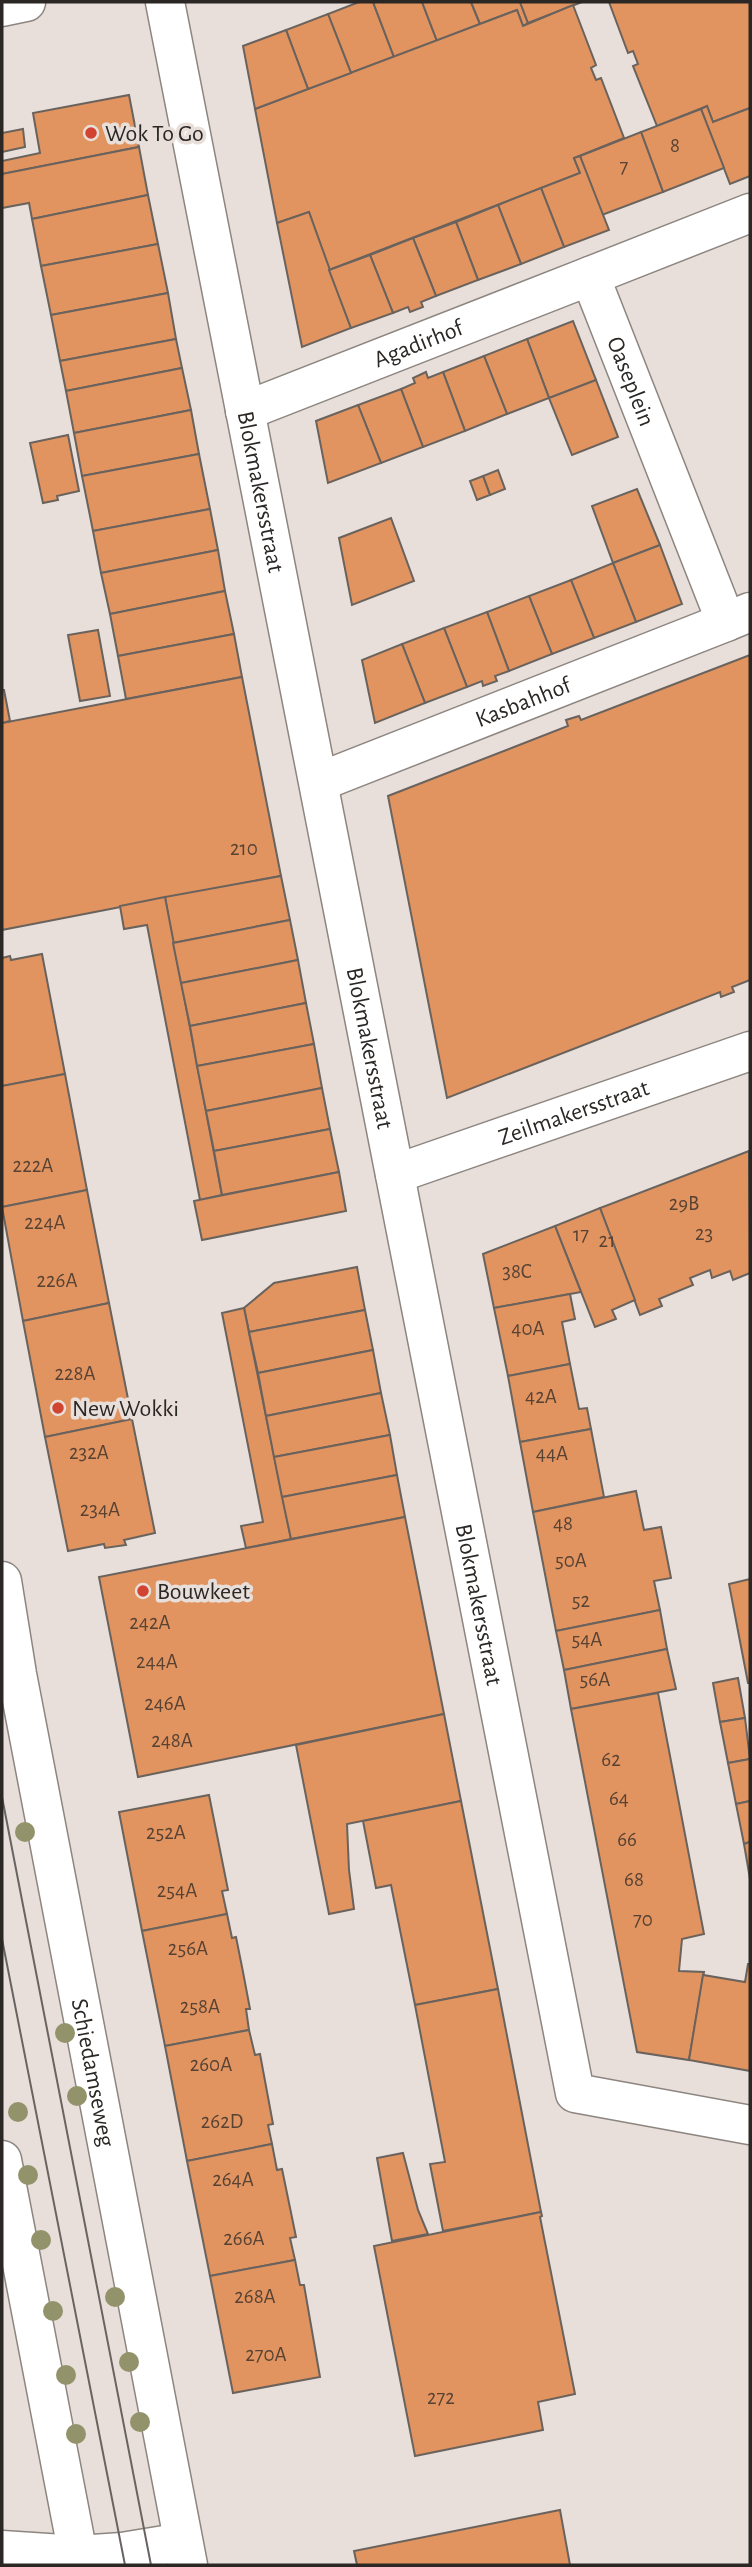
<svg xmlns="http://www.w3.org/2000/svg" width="752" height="2567" font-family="'Alegreya Sans',sans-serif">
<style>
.building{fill:#e1945f;stroke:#6a625d;stroke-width:2}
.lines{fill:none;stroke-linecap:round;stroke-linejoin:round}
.minor-casing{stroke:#8d8580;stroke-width:41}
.minor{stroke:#fff;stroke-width:38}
.tram{stroke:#696461;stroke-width:2}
.tree{fill:#93936b}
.poi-dot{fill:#d04431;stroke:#e8dfda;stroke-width:2.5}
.labels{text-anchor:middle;stroke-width:7;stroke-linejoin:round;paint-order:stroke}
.number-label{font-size:21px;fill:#584234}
.poi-label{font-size:24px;fill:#2a2725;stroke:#e8dfda;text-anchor:start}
.street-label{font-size:24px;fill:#2a2725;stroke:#e8dfda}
</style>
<rect width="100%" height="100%" fill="#e8dfda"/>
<!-- building -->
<g class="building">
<polygon points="359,2 373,2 394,57 351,73 328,14"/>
<polygon points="373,2 422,2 437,41 394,57"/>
<polygon points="422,2 471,2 480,24 437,41"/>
<polygon points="471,2 520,2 528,23 523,26 517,10 480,24"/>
<polygon points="520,2 582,2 528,23"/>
<polygon points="609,2 750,2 750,108 713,122 707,106 657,126 633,66 638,64 633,51 628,53"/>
<polygon points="573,5 596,65 591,68 596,80 601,78 624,138 574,158 580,173 329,270 309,212 277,223 255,109 517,10 523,26"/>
<polygon points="328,14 351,73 308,89 286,30"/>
<polygon points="286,30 308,89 255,109 243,46"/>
<polygon points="129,95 139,147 2,174 2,161 40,153 33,113"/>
<polygon points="707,106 713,122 750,108 750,176 730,184 701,109"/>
<polygon points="701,109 724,168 663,192 641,132"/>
<polygon points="23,129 25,147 2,152 2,133"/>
<polygon points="641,132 663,192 602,215 580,156"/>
<polygon points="139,147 148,195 32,219 29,203 2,208 2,174"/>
<polygon points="580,156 609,230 564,247 541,188 580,173 574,158"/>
<polygon points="541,188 564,247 521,264 498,205"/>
<polygon points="148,195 158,244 41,266 32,219"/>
<polygon points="498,205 521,264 478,280 456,222"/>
<polygon points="309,212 351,328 302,347 277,223"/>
<polygon points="456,222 478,280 436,296 413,238"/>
<polygon points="413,238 436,296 421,302 423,307 410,312 408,307 393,313 370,255"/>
<polygon points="158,244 168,293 51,315 41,266"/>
<polygon points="370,255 393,313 351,328 329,270"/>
<polygon points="168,293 176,339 60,361 51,315"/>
<polygon points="573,321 596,380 549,398 527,339"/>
<polygon points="176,339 182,368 66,391 60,361"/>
<polygon points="527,339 549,398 507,414 484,356"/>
<polygon points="484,356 507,414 465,431 443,372"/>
<polygon points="182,368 191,410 74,433 66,391"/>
<polygon points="426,372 428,378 443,372 465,431 423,447 401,389 415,383 413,378"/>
<polygon points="596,380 618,437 572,455 549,398"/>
<polygon points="401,389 423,447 381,463 358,405"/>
<polygon points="358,405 381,463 328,483 316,421"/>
<polygon points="191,410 199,454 82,476 74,433"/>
<polygon points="68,435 79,491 57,496 58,500 43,503 30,443"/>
<polygon points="199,454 210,509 93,531 82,476"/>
<polygon points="498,470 505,489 490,495 483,476"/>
<polygon points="483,476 490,495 477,500 470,481"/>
<polygon points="637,489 660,545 613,563 592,506"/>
<polygon points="210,509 218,550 101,573 93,531"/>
<polygon points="391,518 414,581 352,605 339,538"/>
<polygon points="660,545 682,604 636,622 613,563"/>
<polygon points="218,550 225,591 110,614 101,573"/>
<polygon points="613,563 636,622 594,638 571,580"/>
<polygon points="571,580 594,638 552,654 529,596"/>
<polygon points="225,591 234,634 118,656 110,614"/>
<polygon points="529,596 552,654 509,671 487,612"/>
<polygon points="487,612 509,671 495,676 497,681 483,686 482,681 467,687 444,628"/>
<polygon points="444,628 467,687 425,703 402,644"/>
<polygon points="98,630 110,696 80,701 68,635"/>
<polygon points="234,634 242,677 126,699 118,656"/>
<polygon points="402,644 425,703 375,723 362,660"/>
<polygon points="750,655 750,980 732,987 734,992 721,997 720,992 447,1098 388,796 568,726 566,720 579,716 581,720"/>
<polygon points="242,677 281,876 2,930 2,723"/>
<polygon points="2,690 4,690 10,721 2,723"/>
<polygon points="281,876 290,920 173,943 165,897"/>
<polygon points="165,897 222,1195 200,1200 147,925 124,929 120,906"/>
<polygon points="290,920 298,960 181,983 173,943"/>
<polygon points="42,954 65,1074 2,1086 2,958 10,956 11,960"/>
<polygon points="298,960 306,1003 190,1026 181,983"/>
<polygon points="306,1003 314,1044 197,1066 190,1026"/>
<polygon points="314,1044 322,1088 206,1111 197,1066"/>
<polygon points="65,1074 87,1190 2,1207 2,1086"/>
<polygon points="322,1088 330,1129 214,1151 206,1111"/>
<polygon points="330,1129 339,1172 222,1195 214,1151"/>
<polygon points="749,1151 750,1273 733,1280 730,1271 712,1278 710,1270 690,1278 693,1285 659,1299 662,1306 640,1315 600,1208"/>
<polygon points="339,1172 346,1211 202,1240 194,1201"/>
<polygon points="87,1190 109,1303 23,1321 2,1207"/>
<polygon points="600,1208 635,1300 612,1310 616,1319 595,1327 555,1226"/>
<polygon points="555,1226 581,1292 494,1308 483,1254"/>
<polygon points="357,1267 365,1310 249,1332 244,1308 274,1283"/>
<polygon points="570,1294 575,1319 562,1322 570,1364 508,1376 494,1308"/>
<polygon points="109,1303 132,1419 45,1437 23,1321"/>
<polygon points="244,1308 291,1539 246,1548 241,1526 263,1522 222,1313"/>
<polygon points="365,1310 373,1350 258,1373 249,1332"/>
<polygon points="373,1350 381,1393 266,1416 258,1373"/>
<polygon points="570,1364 579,1409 587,1408 591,1429 520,1442 508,1376"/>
<polygon points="381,1393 390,1435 274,1457 266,1416"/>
<polygon points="132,1419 155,1533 124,1540 126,1545 105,1548 104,1544 68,1551 45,1437"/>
<polygon points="591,1429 604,1497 533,1512 520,1442"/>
<polygon points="390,1435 397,1475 282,1497 274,1457"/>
<polygon points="397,1475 405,1517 291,1539 282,1497"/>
<polygon points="636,1491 644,1530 661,1527 671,1578 654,1581 660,1610 556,1631 533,1512"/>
<polygon points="405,1517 444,1714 138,1777 99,1577"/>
<polygon points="750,1579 750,1683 748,1683 729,1584"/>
<polygon points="660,1610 667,1649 564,1670 556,1631"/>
<polygon points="667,1649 676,1689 571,1709 564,1670"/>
<polygon points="738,1678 745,1718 720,1722 713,1683"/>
<polygon points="658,1693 704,1934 682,1939 679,1971 704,1972 689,2060 637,2052 571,1709"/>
<polygon points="444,1714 461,1801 347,1824 349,1870 354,1909 329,1914 296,1745"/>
<polygon points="745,1718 750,1759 728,1763 720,1722"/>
<polygon points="750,1759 750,1801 736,1804 728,1763"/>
<polygon points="209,1795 228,1890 222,1891 227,1914 142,1931 119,1812"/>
<polygon points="461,1801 498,1989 415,2005 391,1885 376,1888 363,1821"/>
<polygon points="750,1801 750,1842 744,1844 736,1804"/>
<polygon points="750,1842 750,1879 744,1844"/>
<polygon points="227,1914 232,1938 236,1937 243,1972 250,2009 246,2009 249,2030 165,2046 142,1931"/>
<polygon points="748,1964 750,1964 750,2071 689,2060 703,1975 745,1982"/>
<polygon points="498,1989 541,2212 443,2231 430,2164 445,2162 415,2005"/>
<polygon points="249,2030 255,2055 260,2054 273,2124 268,2125 272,2144 187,2161 165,2046"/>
<polygon points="272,2144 277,2170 282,2169 296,2237 290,2238 295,2260 210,2276 187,2161"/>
<polygon points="403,2153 418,2210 428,2234 392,2241 377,2158"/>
<polygon points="541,2212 542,2216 540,2217 575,2394 538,2402 543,2430 415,2456 374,2246"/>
<polygon points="295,2260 300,2285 304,2285 320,2377 233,2393 210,2276"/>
<polygon points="560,2510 570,2565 357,2565 354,2551"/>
</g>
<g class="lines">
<!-- minor casing -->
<g class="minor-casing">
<g id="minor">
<path id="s1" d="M165 2 575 2093 750 2125"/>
<polyline points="2,7 26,2"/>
<path id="s2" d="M750 213 590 276 726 622 750 612"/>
<path id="s3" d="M245 411 590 276"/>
<path id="s4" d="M319 782 726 622"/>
<path id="s5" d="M395 1174 750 1051"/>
<path id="s6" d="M2 1581 17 1674 188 2565"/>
<polyline points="2,2160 80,2565"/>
<polyline points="2,2550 78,2555 122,2552 183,2542"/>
</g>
</g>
<!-- minor -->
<use href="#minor" class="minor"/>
<!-- tram -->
<g class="tram">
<polyline points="2,1797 151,2565"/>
<polyline points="2,1939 125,2565"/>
</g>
</g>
<!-- trees -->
<g class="tree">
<circle cx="25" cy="1832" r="10"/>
<circle cx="65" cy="2033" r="10"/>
<circle cx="77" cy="2096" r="10"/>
<circle cx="18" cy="2112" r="10"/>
<circle cx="28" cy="2175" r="10"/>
<circle cx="41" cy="2240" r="10"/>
<circle cx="115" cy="2297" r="10"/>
<circle cx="53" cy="2311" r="10"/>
<circle cx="129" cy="2362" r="10"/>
<circle cx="66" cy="2375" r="10"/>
<circle cx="140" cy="2422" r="10"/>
<circle cx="76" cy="2434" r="10"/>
</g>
<!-- markers -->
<g class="poi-dot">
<circle cx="91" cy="133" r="7"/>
<circle cx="58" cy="1408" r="7"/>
<circle cx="143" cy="1591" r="7"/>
</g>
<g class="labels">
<!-- number labels -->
<g class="number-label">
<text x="675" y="152">8</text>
<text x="624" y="173">7</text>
<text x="244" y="855">210</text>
<text x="33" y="1172">222A</text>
<text x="684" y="1210">29B</text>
<text x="45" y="1229">224A</text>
<text x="704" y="1240">23</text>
<text x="581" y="1241">17</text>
<text x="607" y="1247">21</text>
<text x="517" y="1278">38C</text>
<text x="57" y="1287">226A</text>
<text x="528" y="1335">40A</text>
<text x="75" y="1380">228A</text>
<text x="541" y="1403">42A</text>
<text x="89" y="1459">232A</text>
<text x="552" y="1460">44A</text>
<text x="100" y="1516">234A</text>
<text x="563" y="1530">48</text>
<text x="571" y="1567">50A</text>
<text x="581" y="1607">52</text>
<text x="150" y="1629">242A</text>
<text x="587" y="1646">54A</text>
<text x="157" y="1668">244A</text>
<text x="595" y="1686">56A</text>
<text x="165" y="1710">246A</text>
<text x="172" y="1747">248A</text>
<text x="611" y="1766">62</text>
<text x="619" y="1805">64</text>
<text x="166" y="1839">252A</text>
<text x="627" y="1846">66</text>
<text x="634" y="1886">68</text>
<text x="177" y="1897">254A</text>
<text x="643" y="1926">70</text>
<text x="188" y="1955">256A</text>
<text x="200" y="2013">258A</text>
<text x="211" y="2071">260A</text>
<text x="222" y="2128">262D</text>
<text x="233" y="2186">264A</text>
<text x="244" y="2245">266A</text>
<text x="255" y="2303">268A</text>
<text x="266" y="2361">270A</text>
<text x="441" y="2404">272</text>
</g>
<!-- poi labels -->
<g class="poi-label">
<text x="105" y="141">Wok To Go</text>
<text x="72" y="1416">New Wokki</text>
<text x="157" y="1599">Bouwkeet</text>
</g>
<!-- street labels -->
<g class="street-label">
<text dy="8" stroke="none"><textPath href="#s3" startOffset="186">Agadirhof</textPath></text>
<text dy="8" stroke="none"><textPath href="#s2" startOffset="285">Oaseplein</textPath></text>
<text dy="8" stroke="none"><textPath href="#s1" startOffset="499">Blokmakersstraat</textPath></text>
<text dy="8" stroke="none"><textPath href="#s4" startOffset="219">Kasbahhof</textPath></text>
<text dy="8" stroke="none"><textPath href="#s1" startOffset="1066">Blokmakersstraat</textPath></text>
<text dy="8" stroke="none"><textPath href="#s5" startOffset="189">Zeilmakersstraat</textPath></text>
<text dy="8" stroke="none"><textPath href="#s1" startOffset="1633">Blokmakersstraat</textPath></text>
<text dy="8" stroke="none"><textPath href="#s6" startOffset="500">Schiedamseweg</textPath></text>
</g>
</g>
<!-- border -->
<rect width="752" height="2567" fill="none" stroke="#2a2725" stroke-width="7"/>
</svg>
